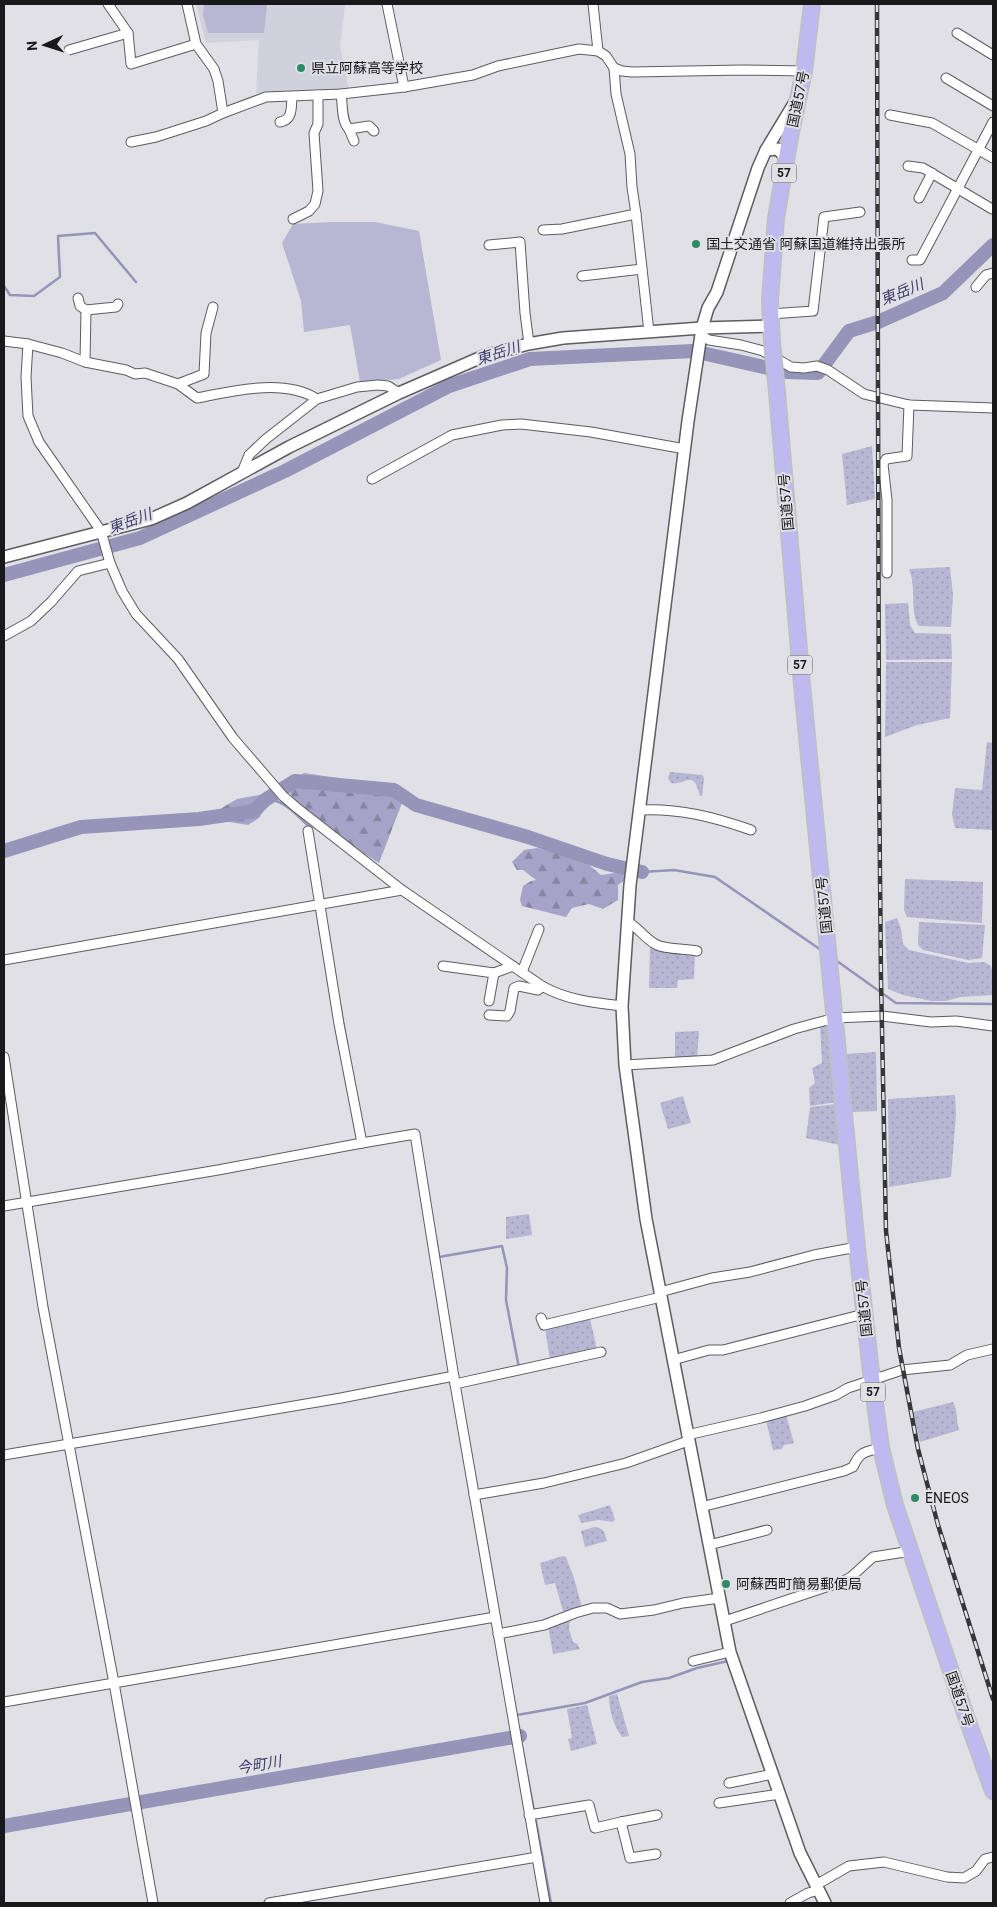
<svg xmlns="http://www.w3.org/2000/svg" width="997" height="1907" font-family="Roboto,'Noto Sans JP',sans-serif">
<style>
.built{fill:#d1d1dd}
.grass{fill:url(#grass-dots)}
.forest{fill:url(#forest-firs)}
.pitch{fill:#b7b6d3}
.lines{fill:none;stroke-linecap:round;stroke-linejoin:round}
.stream{stroke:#9694b8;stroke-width:2.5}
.river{stroke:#9694b8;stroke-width:14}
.minor-casing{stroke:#5c5c61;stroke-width:11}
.tertiary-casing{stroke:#5c5c61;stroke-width:14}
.trunk-casing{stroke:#bfbfbf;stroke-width:18}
.minor{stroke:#fff;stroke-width:9}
.tertiary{stroke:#fff;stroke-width:11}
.trunk{stroke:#bebaf0;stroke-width:15}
.rail-casing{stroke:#363638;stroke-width:4.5}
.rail{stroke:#e0e0e6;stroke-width:2.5;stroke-dasharray:8;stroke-linecap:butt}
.trunk-bridge-casing{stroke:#bfbfbf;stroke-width:18;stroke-linecap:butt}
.trunk-bridge{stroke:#bebaf0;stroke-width:15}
.poi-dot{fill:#2d8c65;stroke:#e0e0e6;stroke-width:2}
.labels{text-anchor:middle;stroke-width:4;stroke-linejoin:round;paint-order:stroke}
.shield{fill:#e0e0e6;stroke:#555558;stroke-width:1}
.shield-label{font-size:12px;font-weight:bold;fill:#19191b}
.poi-label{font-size:14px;fill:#19191b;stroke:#e0e0e6;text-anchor:start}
.street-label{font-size:14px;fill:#19191b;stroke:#e0e0e6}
.water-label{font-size:15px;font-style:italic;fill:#3e396a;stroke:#e0e0e6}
</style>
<defs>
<pattern id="grass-dots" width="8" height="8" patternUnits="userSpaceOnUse" patternTransform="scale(1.25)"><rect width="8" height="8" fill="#b7b6d3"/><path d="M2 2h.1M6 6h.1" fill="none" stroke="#9d9cb5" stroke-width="1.8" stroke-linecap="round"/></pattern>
<pattern id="forest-firs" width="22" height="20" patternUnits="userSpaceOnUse" patternTransform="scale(1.25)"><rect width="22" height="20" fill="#a5a4c8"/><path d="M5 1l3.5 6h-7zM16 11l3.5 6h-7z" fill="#8685a2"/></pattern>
</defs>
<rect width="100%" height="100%" fill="#e0e0e6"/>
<!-- built -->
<polygon class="built" points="196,4 345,4 340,46 349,90 256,93 259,40 206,43"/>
<!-- grass -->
<g class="grass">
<polygon points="872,446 875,499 847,505 842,454"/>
<path d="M950 567 953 595 951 627 919 626C909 613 917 586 909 569Z"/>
<polygon points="908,603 910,625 915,633 951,634 952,659 886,660 885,604"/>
<polygon points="886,662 952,662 950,718 917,725 885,737"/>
<polygon points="987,742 993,743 993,830 955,828 952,815 955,788 982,790"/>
<path d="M670 772 703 775 704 779 702 796H700C693 767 686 786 671 783L668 778Z"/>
<polygon points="905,879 983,882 982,923 907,917 904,910"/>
<polygon points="897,918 901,929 903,944 909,950 968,963 984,962 990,965 993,972 993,995 960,997 946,1001 931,1001 903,995 888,989 885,922"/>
<polygon points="919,922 985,925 982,958 968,960 923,950 918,945"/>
<polygon points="650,946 663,951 695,955 694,979 678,980 677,988 649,988"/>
<polygon points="830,1025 837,1102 810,1106 809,1088 815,1083 812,1068 822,1063 820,1026"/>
<polygon points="699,1031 697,1057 675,1057 675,1032"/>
<polygon points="876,1052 877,1111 852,1112 847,1054"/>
<polygon points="955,1095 956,1114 951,1177 889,1187 888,1099"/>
<polygon points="683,1096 691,1123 668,1129 660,1103"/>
<polygon points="837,1104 840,1145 806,1138 810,1107"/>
<polygon points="529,1214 532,1235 506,1239 506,1217"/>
<polygon points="590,1318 597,1350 550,1360 545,1328"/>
<path d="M953 1402C958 1411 956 1420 959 1430L920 1442 913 1412Z"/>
<polygon points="786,1415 794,1443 784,1445 782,1449 773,1450 766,1420"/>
<polygon points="610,1505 615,1520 612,1522 599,1520 581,1523 578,1515"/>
<path d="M594 1527C604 1528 604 1531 607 1541L585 1547 581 1531Z"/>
<polygon points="563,1556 566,1557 574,1578 582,1608 568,1612 563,1611 555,1583 545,1585 540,1563"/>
<polygon points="570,1618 569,1629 573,1642 577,1644 580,1649 553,1654 548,1626"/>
<path d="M617 1694 629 1736 622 1737C614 1726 609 1711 609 1696Z"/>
<polygon points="587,1705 597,1744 571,1751 568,1739 572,1738 567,1709"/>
</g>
<!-- forest -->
<g class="forest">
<polygon points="304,773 385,785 402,803 379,863 297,810 288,787 272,798 259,818 248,825 205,818 237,799 270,793"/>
<polygon points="538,848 583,860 601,875 615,873 628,874 628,878 618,885 618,900 603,909 589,904 572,908 566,917 522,906 520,900 523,886 531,881 536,880 523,870 517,870 512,862 524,850"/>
</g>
<!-- pitch -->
<g class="pitch">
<polygon points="204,4 267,4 264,33 208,33 203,15"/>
<polygon points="332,222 375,222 419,231 441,360 399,379 360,382 350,325 304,332 301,301 282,243 293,224"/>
</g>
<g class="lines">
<!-- stream -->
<g class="stream">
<polyline points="4,286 10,295 34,296 60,277 58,236 95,233 136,282"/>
<path d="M276 801C289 805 300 819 311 828L312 832"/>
<polyline points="642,872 674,870 715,877 821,950"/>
<polyline points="834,959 896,1003 993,1004"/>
<polyline points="340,1005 347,1044"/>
<polyline points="436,1239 439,1257 502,1246 507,1268 506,1300 519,1368"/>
<polyline points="482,1497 479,1498 518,1725"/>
<polyline points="517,1715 585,1703 642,1682 669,1678 697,1668 728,1661"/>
<polyline points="522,1747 534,1811"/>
<polyline points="535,1816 551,1903"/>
</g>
<!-- river -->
<g class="river">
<polyline points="4,575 140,538 285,471 449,386 530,359 693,351 786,372 818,373 849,331 878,322 943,293 993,245"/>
<polyline points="4,851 81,827 199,819 254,811 265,800 295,781 394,790 416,805 528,837 607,864 642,872"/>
<polyline points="4,1826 520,1736"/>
</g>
<!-- minor casing -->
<g class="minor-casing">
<g id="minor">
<polyline points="108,4 128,33 131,64 196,44"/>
<polyline points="187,4 196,44 214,69 218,81 223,113"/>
<polyline points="387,4 404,87"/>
<polyline points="593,4 598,51"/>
<polyline points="957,33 993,55"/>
<polyline points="69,50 128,33"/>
<polyline points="614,68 616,94 630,154 632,187 636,214"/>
<polyline points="946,78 993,106"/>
<path d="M341 94C343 105 341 121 349 129L369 126 374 131"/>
<polyline points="890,115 932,123 993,158"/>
<path d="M280 122C293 120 291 108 292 97"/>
<polyline points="349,129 354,141"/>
<polyline points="131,142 156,137 206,121 223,113 266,97 341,94 404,87 473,75 498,66 579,49 598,51 606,56 614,68 622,71 632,72 742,70 804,71"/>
<polyline points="908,166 923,168 992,209"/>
<polyline points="919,198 932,173"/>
<polyline points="293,219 309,211 315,204 318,191 314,133 318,124 318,95"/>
<polyline points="543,230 562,229 636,214 649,332"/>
<polyline points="489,245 520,242 525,313 529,344"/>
<polyline points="912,260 920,260 993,122"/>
<polyline points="582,276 642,269"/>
<polyline points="976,287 986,275 993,273"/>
<polyline points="78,298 80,306 86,310 85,362"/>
<polyline points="86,310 116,307 118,304"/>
<polyline points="770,314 813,311 824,217 860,212"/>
<polyline points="701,335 709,340 741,345 763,351 791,367 804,368 817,366 828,370 864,394 909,405 993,408"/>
<path d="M4 341 28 344 62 353 85 362 126 370 135 374 145 373 178 384 197 398C233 391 284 378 317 399"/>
<path d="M28 344 26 377 28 416 39 442 101 531 110 563 122 591 136 614 178 659 233 738 283 796 297 808 402 890 542 986C566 1000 595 1003 622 1006"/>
<polyline points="178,384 204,374 206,333 213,307"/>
<polyline points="243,470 249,455 266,439 317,399 357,387 378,385 388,386 399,393"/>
<polyline points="372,479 452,435 502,425 521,424 591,432 685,449"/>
<polyline points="887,573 887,500 883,464 886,459 907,456 909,405"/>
<polyline points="4,636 31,621 51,602 78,571 110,563"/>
<path d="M640 810C679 808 714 817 751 830"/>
<polyline points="308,831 339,1024 362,1143 415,1134 455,1384 545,1903"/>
<path d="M628 922C639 928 645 939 657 945 665 949 686 949 697 951"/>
<polyline points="4,960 402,890"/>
<polyline points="443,966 494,973 513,966"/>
<polyline points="522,972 539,929"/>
<polyline points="489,1001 494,973"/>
<polyline points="489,1015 507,1016 510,1011 514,988 519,986 538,990 542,986"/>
<polyline points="4,1057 43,1307 114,1683 153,1903"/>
<polyline points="625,1065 713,1060 794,1029 835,1018 882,1016 931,1022 956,1021 993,1026"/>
<polyline points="4,1206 218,1170 362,1143"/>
<polyline points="660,1292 712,1278 750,1272 814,1255 857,1247"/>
<polyline points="541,1318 544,1325 661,1297"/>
<polyline points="673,1360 709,1350 723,1350 864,1314"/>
<polyline points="455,1384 601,1352"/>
<polyline points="687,1435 761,1418 805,1406 836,1395 848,1388 902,1370 950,1365 967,1355 993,1349"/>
<polyline points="4,1455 341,1398 454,1376"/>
<polyline points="474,1495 544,1483 626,1463 688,1441"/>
<path d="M701 1507 844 1471 853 1467C860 1451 865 1452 881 1448"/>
<polyline points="709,1545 767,1530"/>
<polyline points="725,1621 844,1581 851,1577 873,1557 911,1551"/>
<polyline points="498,1634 544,1625 575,1613 593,1608 607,1608 620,1614 654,1610 683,1603 720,1598"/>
<polyline points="693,1661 730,1652"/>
<polyline points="4,1702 495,1617"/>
<polyline points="729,1783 773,1774"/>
<polyline points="719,1803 780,1794"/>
<polyline points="529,1815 589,1805 595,1828 621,1822 630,1858 656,1854"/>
<polyline points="621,1822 657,1815"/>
<polyline points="816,1885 849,1866 884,1862 947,1877 964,1878 976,1871 985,1859 993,1857"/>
<polyline points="269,1903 537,1857"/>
<polyline points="790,1903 808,1893 819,1890"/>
</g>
</g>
<!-- tertiary casing -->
<g class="tertiary-casing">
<g id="tertiary">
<polyline points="795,102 766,150 758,168 717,292 708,308 702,328 688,421 630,885 622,1006 625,1065 646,1219 730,1652 800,1853 825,1903"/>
<polyline points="766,150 778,149 786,158"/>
<polyline points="4,557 151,519 187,503 289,447 399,393 484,356 528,344 563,338 702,328 771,326"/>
</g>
</g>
<!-- trunk casing -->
<g class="trunk-casing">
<g id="trunk">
<polyline points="772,343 770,300 776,218 791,132 804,71 812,4"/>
<polyline points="777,392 802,685 857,1247 872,1381 881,1448 895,1505 967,1719 993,1791"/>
</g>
</g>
<!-- minor -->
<use href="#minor" class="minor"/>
<!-- tertiary -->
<use href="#tertiary" class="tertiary"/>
<!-- trunk -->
<use href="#trunk" class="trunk"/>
<!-- rail casing -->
<g class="rail-casing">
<polyline id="rail" points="877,4 879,770 881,979 886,1231 899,1348 918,1449 938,1525 993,1699"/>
</g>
<!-- rail -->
<use href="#rail" class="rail"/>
<!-- trunk-bridge casing -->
<g class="trunk-bridge-casing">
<polyline id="trunk-bridge" points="772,343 777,392"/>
</g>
<!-- trunk-bridge -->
<use href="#trunk-bridge" class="trunk-bridge"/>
</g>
<!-- markers -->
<g class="poi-dot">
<circle cx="301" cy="68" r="5"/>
<circle cx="696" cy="244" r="5"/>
<circle cx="915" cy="1498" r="5"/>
<circle cx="726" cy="1584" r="5"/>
</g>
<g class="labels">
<!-- shield labels -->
<g class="shield">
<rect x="771.5" y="163.5" width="25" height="19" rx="4"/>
<rect x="787.5" y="655.5" width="25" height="19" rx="4"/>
<rect x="860.5" y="1382.5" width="25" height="19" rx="4"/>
</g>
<g class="shield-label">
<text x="784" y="177">57</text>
<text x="800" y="669">57</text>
<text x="873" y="1396">57</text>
</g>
<!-- poi labels -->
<g class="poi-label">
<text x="311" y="73">県立阿蘇高等学校</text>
<text x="706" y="249">国土交通省 阿蘇国道維持出張所</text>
<text x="925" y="1503">ENEOS</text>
<text x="736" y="1589">阿蘇西町簡易郵便局</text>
</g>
<!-- street labels -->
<g class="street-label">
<text transform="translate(798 99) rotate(-78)" y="5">国道57号</text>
<text transform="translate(786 502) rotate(-95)" y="5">国道57号</text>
<text transform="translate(824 905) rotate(-96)" y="5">国道57号</text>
<text transform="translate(864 1308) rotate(-96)" y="5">国道57号</text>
<text transform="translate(960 1699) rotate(71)" y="5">国道57号</text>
</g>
<!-- water labels -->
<g class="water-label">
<text transform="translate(902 292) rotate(-22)" y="5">東岳川</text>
<text transform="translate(498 353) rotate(-18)" y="5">東岳川</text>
<text transform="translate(130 521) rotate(-20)" y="5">東岳川</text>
<text transform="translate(259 1765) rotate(-10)" y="5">今町川</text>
</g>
</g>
<!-- border -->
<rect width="997" height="1907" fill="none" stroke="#19191b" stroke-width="10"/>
<!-- north arrow -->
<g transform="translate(45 45) rotate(266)" stroke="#e0e0e6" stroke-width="4" paint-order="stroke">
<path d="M0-4L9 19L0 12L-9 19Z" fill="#19191b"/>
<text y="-8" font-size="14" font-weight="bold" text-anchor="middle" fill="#19191b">N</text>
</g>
</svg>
